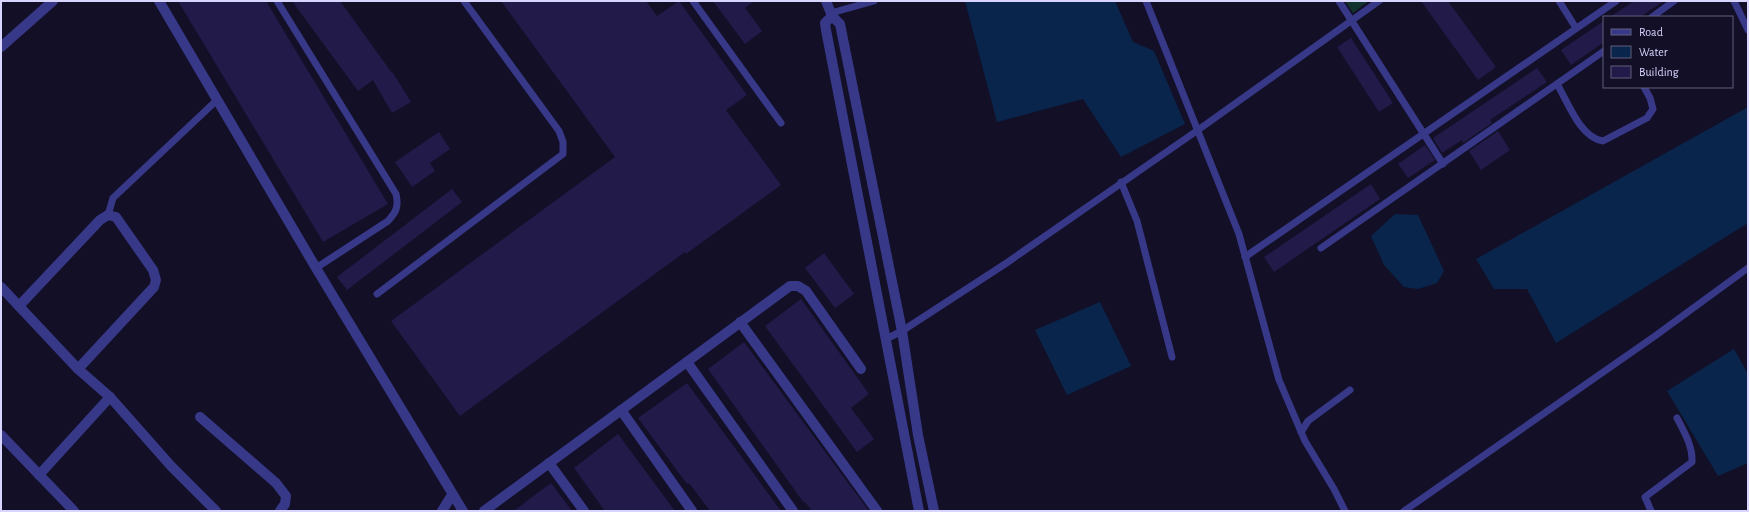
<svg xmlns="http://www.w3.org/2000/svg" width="1749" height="512" font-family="'Alegreya Sans',sans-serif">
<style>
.green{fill:#11322f}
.water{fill:#0a254b}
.building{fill:#221a49}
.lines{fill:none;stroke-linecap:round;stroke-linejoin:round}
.lane{stroke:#383888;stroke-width:7}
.street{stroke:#383888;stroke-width:10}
</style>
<rect width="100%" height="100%" fill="#120f27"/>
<!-- green -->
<polygon class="green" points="1345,1 1369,1 1353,13"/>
<!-- water -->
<g class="water">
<polygon points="965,1 1115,1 1133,42 1154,51 1185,124 1121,157 1083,99 997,122"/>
<polygon points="1748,107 1748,223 1556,343 1527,289 1494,289 1476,259"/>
<polygon points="1395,214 1418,215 1444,271 1437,283 1418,289 1404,287 1384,265 1371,236"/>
<polygon points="1100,302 1131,366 1067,395 1035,330"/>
<polygon points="1734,349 1748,374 1748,463 1718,476 1667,391"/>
</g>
<!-- building -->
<g class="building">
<polygon points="178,1 266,1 388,204 323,242"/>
<polygon points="292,1 340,1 392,73 393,73 411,102 392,113 373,80 358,91"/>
<polygon points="501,1 646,1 657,16 679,1 747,95 726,110 781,185 686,254 685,252 460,416 391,321 615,157"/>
<polygon points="713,1 754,1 745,8 762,31 745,44"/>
<polygon points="1421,1 1448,1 1496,67 1478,80"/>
<polygon points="1634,1 1664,1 1640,17 1610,17"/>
<polygon points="1604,21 1604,42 1571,65 1561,50"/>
<polygon points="1351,38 1393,103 1379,112 1337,47"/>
<polygon points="1537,68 1547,82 1490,120 1492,123 1463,143 1462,140 1442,153 1433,138"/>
<polygon points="1498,131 1510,150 1481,170 1469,151"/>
<polygon points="439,132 450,149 430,163 435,171 412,187 395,162"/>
<polygon points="1425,145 1435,160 1408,178 1398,164"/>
<polygon points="1371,184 1380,199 1274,272 1264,257"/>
<polygon points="452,189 462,202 347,290 337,277"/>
<polygon points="824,253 854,294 835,308 805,268"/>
<polygon points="801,299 869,394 851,408 874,439 857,452 765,326"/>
<polygon points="744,342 846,480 869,511 812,511 805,502 804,503 708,369"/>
<polygon points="687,383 738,452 781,511 710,511 689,483 687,484 638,418"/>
<polygon points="618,434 675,511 605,511 574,468"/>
<polygon points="551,483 572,511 514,511 528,500"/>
</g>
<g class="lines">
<!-- lane -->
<g class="lane">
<path d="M277 1 396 194C399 207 396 212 388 221L316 268"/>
<polyline points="693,1 781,123"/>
<polyline points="1146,1 1239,234 1279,380 1305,441 1334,489 1345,511"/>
<polyline points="1339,1 1443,164"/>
<polyline points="1559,1 1576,28"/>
<polyline points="1734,1 1748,30"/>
<polyline points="831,13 874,1"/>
<polyline points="1652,17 1674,1"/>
<path d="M1557 84C1568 102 1580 138 1603 141L1647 118 1653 109 1650 98 1644 87"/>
<polyline points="1121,182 1137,221 1172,357"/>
<polyline points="108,215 113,198 217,100"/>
<polyline points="1321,248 1604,51"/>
<polyline points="1245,257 1616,1"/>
<polyline points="377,294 563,154 563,142 559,131 464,1"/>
<polyline points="886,339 902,331 1005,264 1198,130 1379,1"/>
<polyline points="1301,432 1308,421 1350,390"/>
<polyline points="1404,511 1655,336 1748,268"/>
<path d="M1651 511 1645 497 1692 462C1693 446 1684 432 1677 418"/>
</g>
<!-- street -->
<g class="street">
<polyline points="159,1 316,268 463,511"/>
<polyline points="826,1 832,16 840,24 902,331 918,435 934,511"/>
<polyline points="832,16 825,23 826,30 919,511"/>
<polyline points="1,47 53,1"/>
<polyline points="1,287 78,369 110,397 171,466 216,511"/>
<polyline points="19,306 100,220 108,215 116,217 153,270 156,280 154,287 78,369"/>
<polyline points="740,322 877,511"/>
<polyline points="687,362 793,511"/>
<polyline points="621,410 692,511"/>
<polyline points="200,417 276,483 286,496 285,504 280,511"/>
<polyline points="1,435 74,511"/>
<polyline points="549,463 584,511"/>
<polyline points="39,475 110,397"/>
<polyline points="442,511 452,495"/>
<polyline points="484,511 790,286 798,286 806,291 861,369"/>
</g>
</g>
<!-- border -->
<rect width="1749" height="512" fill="none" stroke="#d8d5ff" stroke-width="4"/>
<!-- legend -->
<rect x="1603" y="16" width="130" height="72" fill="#120f27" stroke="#615e7d"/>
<rect x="1611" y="29" width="20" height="6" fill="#383888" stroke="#615e7d"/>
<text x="1639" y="36" font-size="12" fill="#d8d5ff">Road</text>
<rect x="1611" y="46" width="20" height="12" fill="#0a254b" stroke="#615e7d"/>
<text x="1639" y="56" font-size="12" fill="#d8d5ff">Water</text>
<rect x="1611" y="66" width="20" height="12" fill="#221a49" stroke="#615e7d"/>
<text x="1639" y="76" font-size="12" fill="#d8d5ff">Building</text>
</svg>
